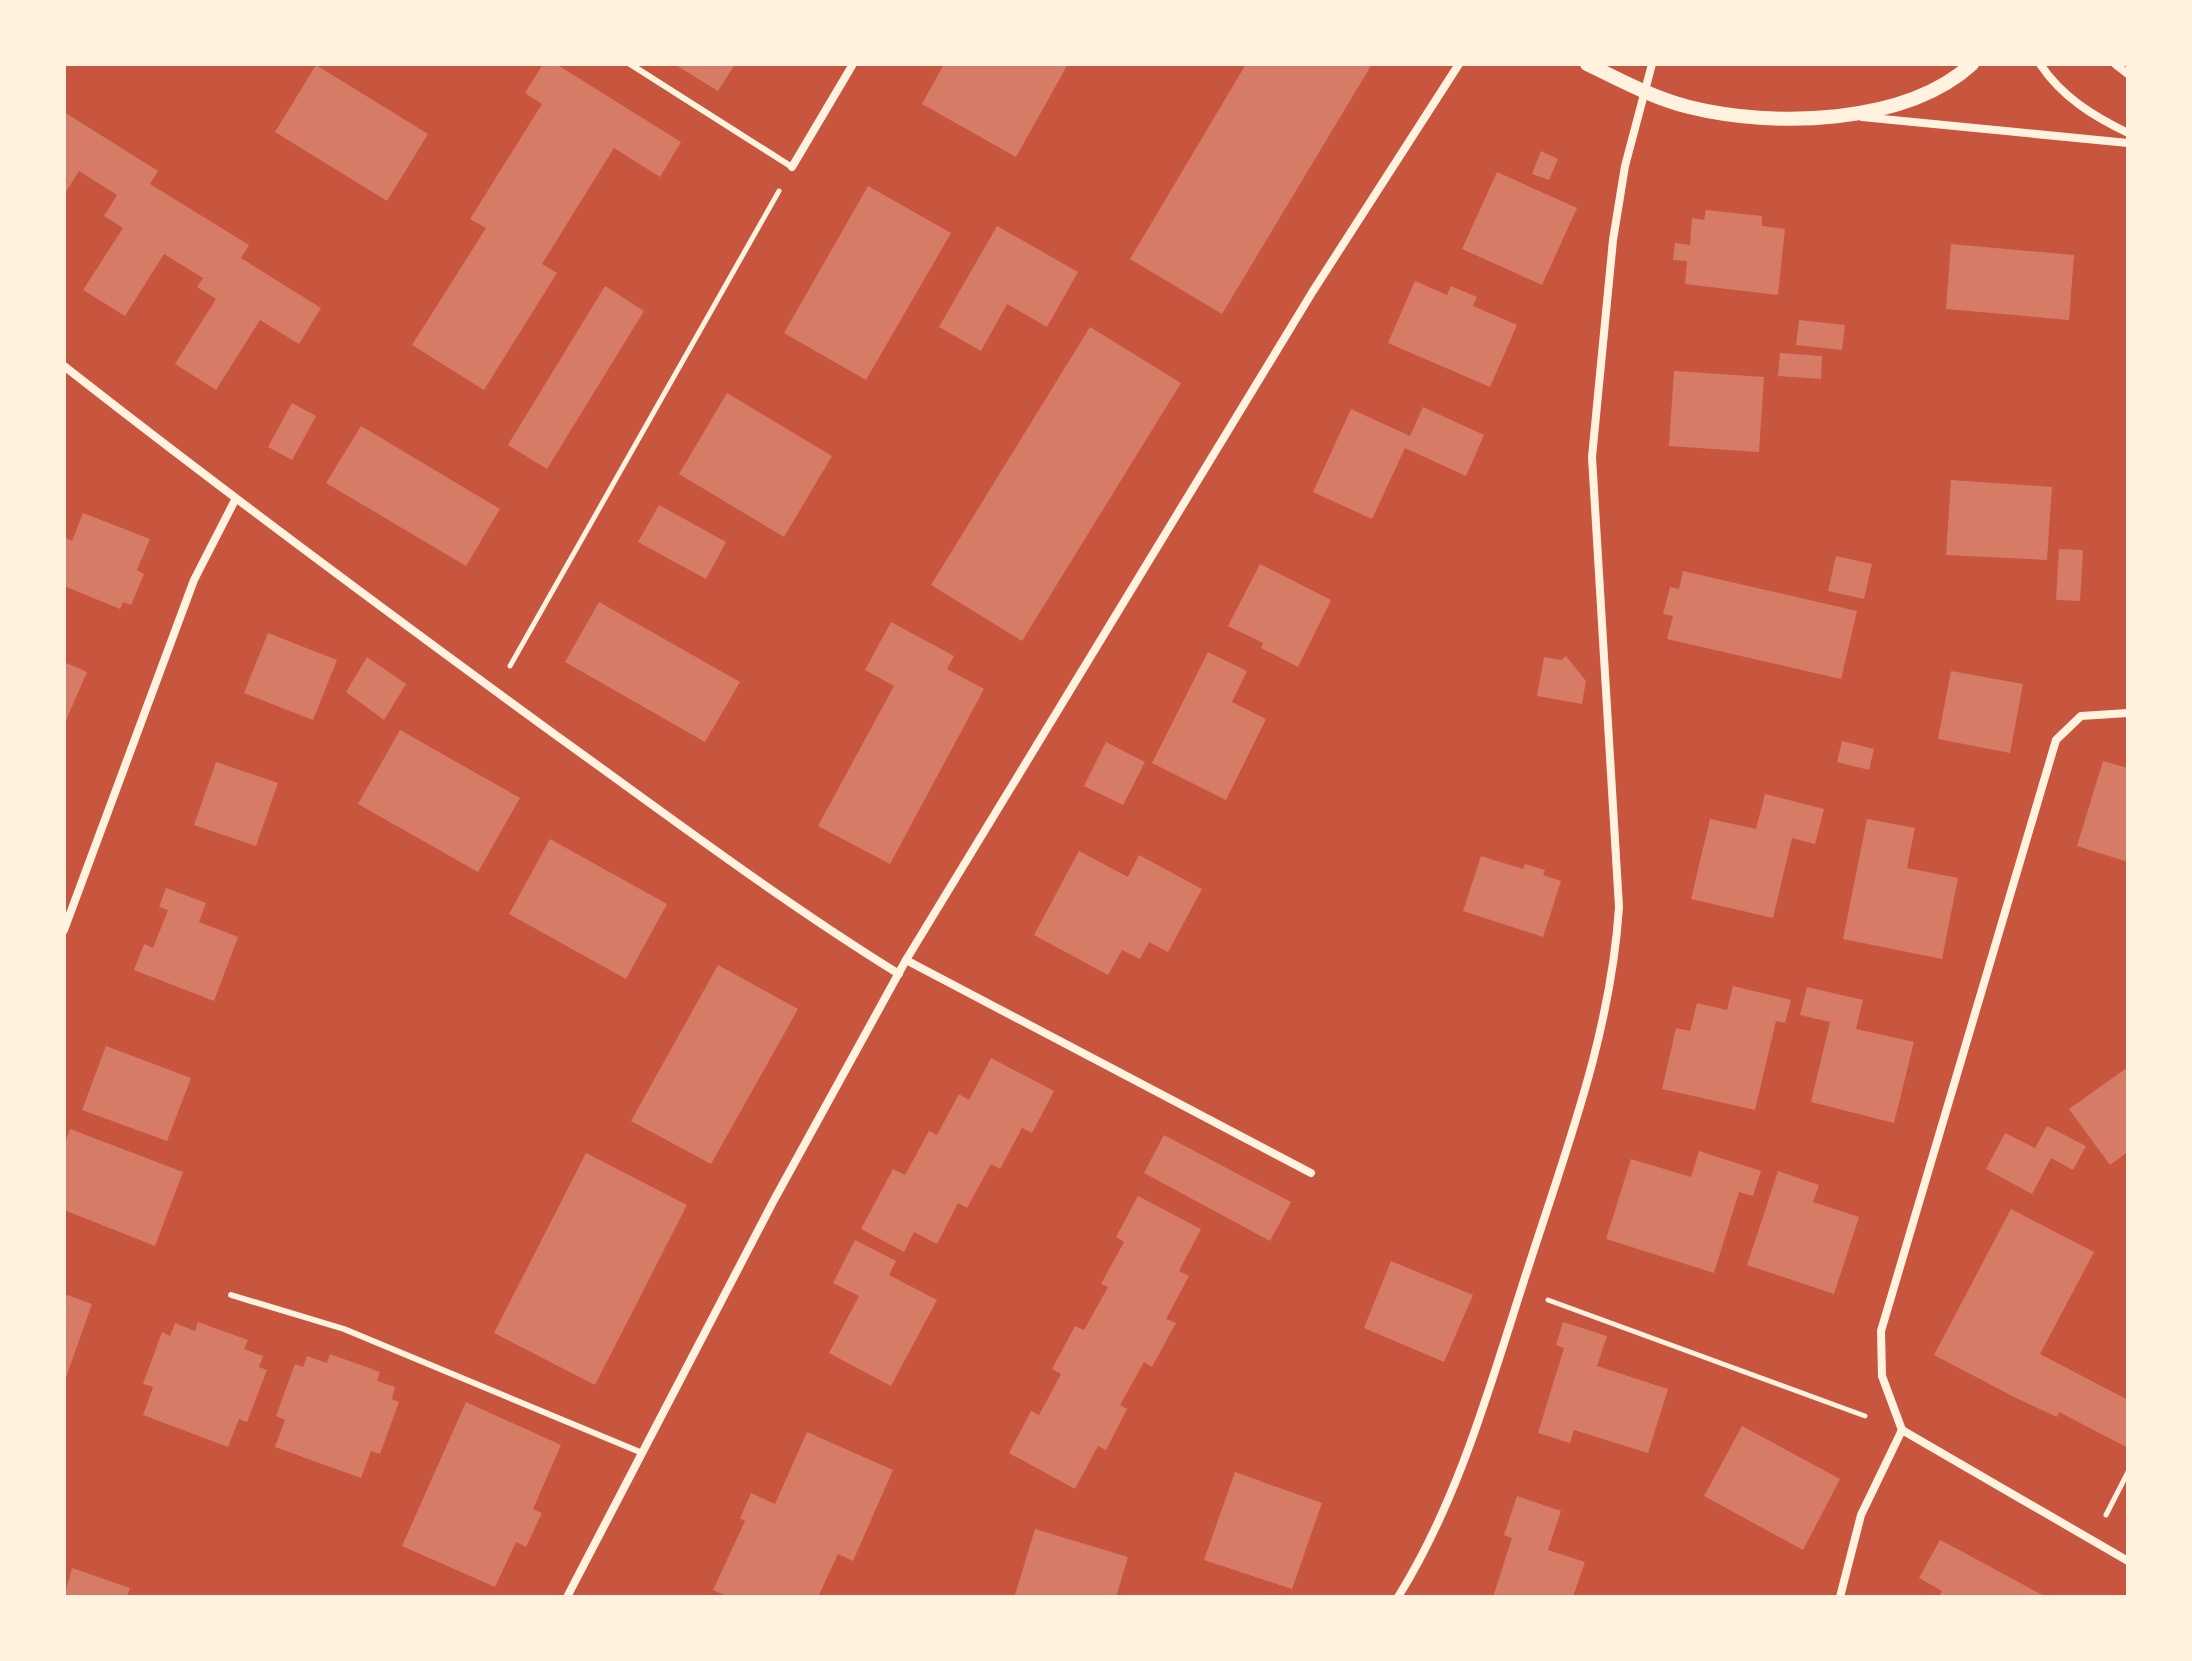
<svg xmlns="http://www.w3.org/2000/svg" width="2192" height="1661" font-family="'Archivo Narrow',sans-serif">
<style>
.building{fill:#d67c66}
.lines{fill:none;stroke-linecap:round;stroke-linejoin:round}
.path{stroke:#fff3e0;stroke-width:5}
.service{stroke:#fff3e0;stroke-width:6}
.minor{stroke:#fff3e0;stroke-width:8}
.tertiary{stroke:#fff3e0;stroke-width:14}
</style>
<rect width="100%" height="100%" fill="#c8553d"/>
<!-- building -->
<g class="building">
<polygon points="543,64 556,64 681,142 660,177 614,148 542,264 557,273 484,390 412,345 486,228 470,219 542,104 525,93"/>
<polygon points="674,64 735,64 718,91"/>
<polygon points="944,64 1068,64 1016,157 922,104"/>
<polygon points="1246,64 1372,64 1222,314 1130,259"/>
<polygon points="316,65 428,134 387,201 275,132"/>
<polygon points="64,112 158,171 150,184 249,245 241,258 321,308 299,344 260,320 216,390 175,364 216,299 197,287 203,278 164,254 125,316 83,290 123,228 104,216 117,195 79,171 64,195"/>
<polygon points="1541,151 1558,159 1549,180 1532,174"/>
<polygon points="1497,172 1577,208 1542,285 1462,249"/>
<polygon points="868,186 951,233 866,380 784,333"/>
<polygon points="1706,210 1762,216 1762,226 1785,229 1778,295 1685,284 1687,261 1673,260 1675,243 1690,245 1692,218 1704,220"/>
<polygon points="997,226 1078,272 1047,327 1007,304 981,351 939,327"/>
<polygon points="1951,244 2074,255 2069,320 1946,309"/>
<polygon points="1415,281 1447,295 1451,286 1477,297 1473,306 1517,325 1490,387 1388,343"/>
<polygon points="605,286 644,311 547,469 508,445"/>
<polygon points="1799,320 1845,325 1842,350 1796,345"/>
<polygon points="1090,327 1181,383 1022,641 931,585"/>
<polygon points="1780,353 1822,356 1821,379 1778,376"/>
<polygon points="1674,371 1764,377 1759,452 1669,446"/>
<polygon points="727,393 832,456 784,537 679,474"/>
<polygon points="292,403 316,416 292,460 268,447"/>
<polygon points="1423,407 1484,435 1466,476 1405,448 1372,519 1313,492 1351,409 1410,436"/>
<polygon points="361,426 500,509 466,566 326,483"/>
<polygon points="1951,480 2052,487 2047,560 1946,555"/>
<polygon points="659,505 726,542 706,579 638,542"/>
<polygon points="83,513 150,539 137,570 144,574 131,605 123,602 120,609 64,586 64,537 72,541"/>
<polygon points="2059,549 2083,550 2080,601 2056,600"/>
<polygon points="1836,556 1872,564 1864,599 1828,591"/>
<polygon points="1260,564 1331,600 1298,667 1261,648 1263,643 1228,626"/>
<polygon points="1683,571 1857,611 1841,679 1667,639 1673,616 1663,614 1670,587 1679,589"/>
<polygon points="599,602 740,682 705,742 565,662"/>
<polygon points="891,622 954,656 947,669 984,689 890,864 818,826 894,686 865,670"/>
<polygon points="268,633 337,660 313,720 244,693"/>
<polygon points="1208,652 1247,671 1232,702 1266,719 1226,800 1152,763"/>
<polygon points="1566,656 1586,681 1582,704 1537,696 1544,657 1561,660"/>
<polygon points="367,657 406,684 384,720 346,692"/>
<polygon points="64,662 87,672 64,725"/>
<polygon points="1951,671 2023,684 2010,753 1938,739"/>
<polygon points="400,730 520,798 478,872 358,804"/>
<polygon points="1842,741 1874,749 1869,770 1837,762"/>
<polygon points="1106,742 1145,762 1123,805 1084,786"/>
<polygon points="2103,761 2128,768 2128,862 2077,846"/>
<polygon points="216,762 278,783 256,846 194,825"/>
<polygon points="1765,794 1824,809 1815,844 1792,838 1773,918 1691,899 1710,819 1756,829"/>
<polygon points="1867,819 1915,828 1907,868 1958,878 1942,959 1843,939"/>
<polygon points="550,839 667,904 626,979 509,914"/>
<polygon points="1079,851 1128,877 1139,855 1202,889 1168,952 1149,942 1140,959 1122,950 1108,975 1034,935"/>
<polygon points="1481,856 1523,869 1525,864 1545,870 1543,875 1561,881 1543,937 1463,911"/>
<polygon points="166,888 206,903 199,922 238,937 214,1001 134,970 144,944 153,948 168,910 159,907"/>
<polygon points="718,965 798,1009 711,1164 631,1121"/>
<polygon points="1733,986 1791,1000 1785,1023 1776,1021 1755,1110 1662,1089 1676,1028 1690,1031 1697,1003 1727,1010"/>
<polygon points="1807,987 1863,1000 1856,1029 1914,1042 1894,1123 1811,1102 1830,1022 1800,1015"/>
<polygon points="106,1046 191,1078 167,1141 82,1110"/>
<polygon points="991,1058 1054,1091 1032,1133 1022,1128 1000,1169 991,1164 967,1208 958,1203 937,1244 914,1232 904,1252 861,1229 893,1169 905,1175 929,1131 937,1135 959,1094 969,1100"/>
<polygon points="2128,1067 2128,1152 2110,1165 2069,1109"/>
<polygon points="2047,1126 2086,1146 2073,1170 2051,1158 2032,1194 1986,1169 2005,1133 2035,1148"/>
<polygon points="70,1129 183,1172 155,1246 64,1210 64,1145"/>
<polygon points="1164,1135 1291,1202 1270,1241 1144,1173"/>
<polygon points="1699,1151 1761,1171 1753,1196 1739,1192 1714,1273 1606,1239 1631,1159 1691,1177"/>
<polygon points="586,1153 687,1205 595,1385 494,1333"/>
<polygon points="1778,1171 1819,1185 1813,1202 1859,1217 1834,1294 1747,1265"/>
<polygon points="1138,1196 1201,1229 1179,1271 1189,1276 1166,1319 1176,1323 1152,1367 1144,1362 1120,1405 1127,1409 1106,1450 1098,1446 1075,1489 1009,1453 1031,1411 1039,1415 1061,1374 1052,1369 1075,1326 1084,1330 1108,1287 1101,1284 1124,1242 1116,1237"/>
<polygon points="2011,1209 2094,1252 2040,1354 2128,1400 2128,1448 2059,1412 2057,1417 2016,1398 1934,1355"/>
<polygon points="855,1240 896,1261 889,1275 937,1300 891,1386 829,1353 859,1296 833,1283"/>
<polygon points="1391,1261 1473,1295 1444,1362 1364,1328"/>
<polygon points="64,1294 92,1304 64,1383"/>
<polygon points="198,1322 248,1340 244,1349 263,1356 259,1367 267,1370 247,1422 239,1419 228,1447 143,1415 153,1387 143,1384 162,1332 170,1336 175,1323 195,1331"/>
<polygon points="1563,1322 1607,1336 1597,1366 1668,1389 1648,1453 1574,1430 1570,1443 1538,1433 1564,1348 1556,1345"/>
<polygon points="330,1354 380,1372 377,1381 395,1387 392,1399 399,1402 380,1454 371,1451 361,1478 275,1447 285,1420 276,1416 295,1364 303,1367 307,1356 327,1363"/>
<polygon points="466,1402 561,1445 533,1509 542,1513 526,1547 516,1542 495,1587 402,1546"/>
<polygon points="1742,1426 1840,1479 1803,1550 1704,1496"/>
<polygon points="807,1432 893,1470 853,1561 838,1554 818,1597 729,1597 713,1590 745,1521 740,1518 751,1493 775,1504"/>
<polygon points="1235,1472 1322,1503 1292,1589 1204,1560"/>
<polygon points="1517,1496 1561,1511 1548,1550 1585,1562 1573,1597 1493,1597 1512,1538 1504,1535"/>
<polygon points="1035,1529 1128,1557 1116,1597 1015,1595"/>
<polygon points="1940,1540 1963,1552 2046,1597 1938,1597 1942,1591 1919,1578"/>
<polygon points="72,1568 130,1588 127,1597 64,1597"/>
</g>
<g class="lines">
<!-- path -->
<g class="path">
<polyline points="510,666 779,191"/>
<polyline points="1548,1300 1865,1416"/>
<polyline points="2106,1515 2128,1472"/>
</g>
<!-- service -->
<g class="service">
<polyline points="630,64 792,167"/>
<polyline points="231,1295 344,1329 640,1452"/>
</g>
<!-- minor -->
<g class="minor">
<path d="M2040 64C2062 97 2093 116 2128 133"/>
<polyline points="2115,64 2128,74"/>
<polyline points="1862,117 2128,143"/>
<polyline points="792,167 853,64"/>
<path d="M64 366C226 493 391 615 557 736 670 817 781 901 899 974"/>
<polyline points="64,930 194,580 235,500"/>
<polyline points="906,960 1311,1173"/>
<polyline points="1902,1430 1882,1376 1881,1331 2056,740 2081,716 2128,713"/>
<polyline points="1902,1430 2128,1561"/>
<polyline points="567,1597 774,1200 906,960 1313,291 1459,64"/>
<path d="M1398 1597C1461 1496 1492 1378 1529 1265 1567 1147 1611 1032 1619 907L1592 457 1613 240 1625 166 1652 64"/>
<polyline points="1840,1597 1861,1515 1902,1430"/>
</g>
<!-- tertiary -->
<path class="tertiary" d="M1587 64C1620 80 1653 98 1689 107 1773 128 1905 125 1972 64"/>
</g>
<!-- border -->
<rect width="2192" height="1661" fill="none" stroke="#fff3e0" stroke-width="132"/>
</svg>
